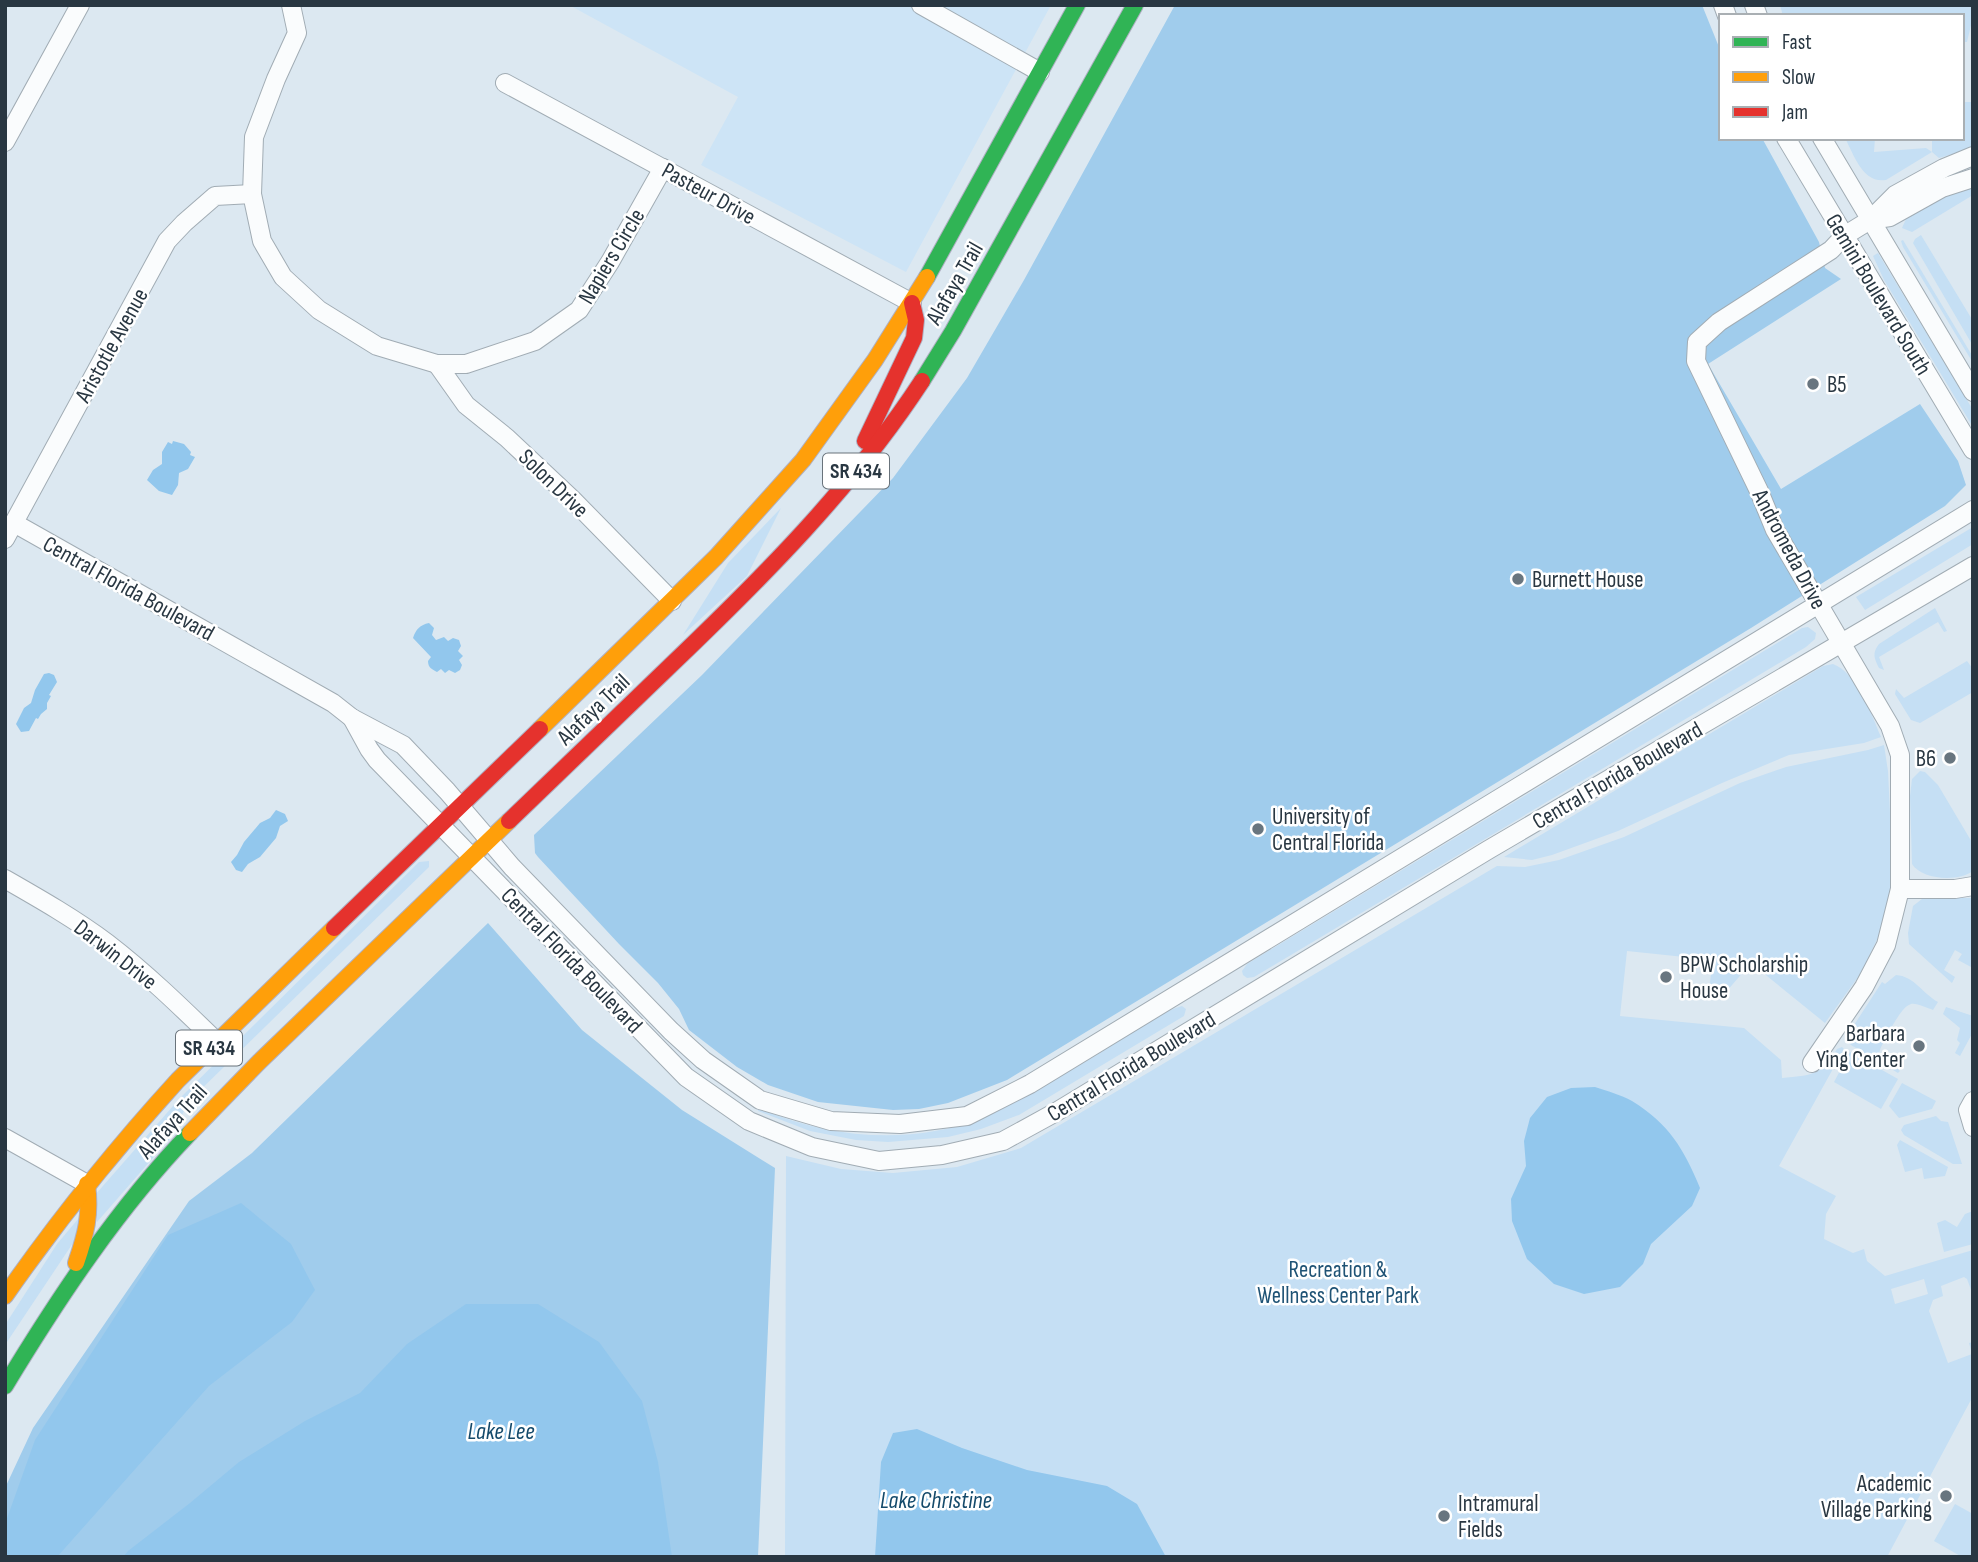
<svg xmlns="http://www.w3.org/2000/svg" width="1978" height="1562" font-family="'Sofia Sans Condensed',sans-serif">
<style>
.built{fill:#cde4f6}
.green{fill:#c5dff4;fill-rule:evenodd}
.forest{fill:#a0ccec}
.water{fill:#92c7ed}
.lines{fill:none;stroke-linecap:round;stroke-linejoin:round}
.street-casing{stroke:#a1acb4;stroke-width:20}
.fast-casing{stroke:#afb0c2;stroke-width:18}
.slow-casing{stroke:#afb0c2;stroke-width:18}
.jam-casing{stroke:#afb0c2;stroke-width:18}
.street{stroke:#fafcfd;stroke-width:18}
.fast{stroke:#30b455;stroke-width:16}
.slow{stroke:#ff9f0a;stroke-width:16}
.jam{stroke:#e5322d;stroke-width:16}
.poi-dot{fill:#68757f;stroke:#fff;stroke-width:2.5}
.labels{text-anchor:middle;stroke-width:5;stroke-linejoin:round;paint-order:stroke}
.shield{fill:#fff;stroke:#69737b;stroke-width:2}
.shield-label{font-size:21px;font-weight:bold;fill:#293742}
.street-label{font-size:23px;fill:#293742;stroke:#fff}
.poi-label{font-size:23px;fill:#293742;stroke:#fff;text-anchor:start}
.park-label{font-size:23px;fill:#1f5375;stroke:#fff}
.water-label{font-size:24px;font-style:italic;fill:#144a6b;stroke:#fff}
</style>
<rect width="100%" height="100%" fill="#dce8f1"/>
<!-- built -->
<polygon class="built" points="569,5 1051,5 906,272 701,165 738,97"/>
<!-- green -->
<g class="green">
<polygon points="1780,5 1973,5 1973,17 1967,42 1962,42 1962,16 1783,16"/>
<path d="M1964 102H1973V148L1939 158 1932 152 1886 180C1863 184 1854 155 1845 138H1875L1874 152 1926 148 1932 152V138H1962V103Z"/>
<polygon points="1973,185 1973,195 1912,232 1902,228 1906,219 1912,215 1957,189"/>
<polygon points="1921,235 1973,321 1973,346 1913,243 1915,239"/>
<polygon points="1903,240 1973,357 1973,363 1903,247 1901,241"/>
<polygon points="1878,253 1973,410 1973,427 1884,280 1873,256"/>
<polygon points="781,508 747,576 683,635 728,563"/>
<polygon points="1973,527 1973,544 1865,610 1856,597"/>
<path d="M1935 608 1947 631 1944 632 1938 622 1879 657 1884 670 1879 668C1874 658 1872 653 1879 644Z"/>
<polygon points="1808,627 1816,633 1815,639 1806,647 1254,977 1247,978 1243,975 1242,971 1247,964 1802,628"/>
<polygon points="1967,661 1973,669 1973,692 1920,723 1911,720 1895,694 1896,689 1904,698"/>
<path d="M1833 664C1856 672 1872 715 1881 737L1864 743 1789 755 1722 783 1618 831 1552 855 1532 860 1504 857 1823 666Z"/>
<path d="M1884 745 1888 771 1890 813V912L1861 973 1825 1023 1751 963 1720 999 1709 989 1713 960 1627 951 1620 1016 1744 1028 1781 1060 1782 1078C1812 1075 1820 1076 1837 1049L1842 1047 1844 1049 1779 1166 1836 1196 1826 1214 1824 1239 1853 1253 1864 1249 1867 1261 1885 1276 1973 1250V1295L1967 1279 1964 1277 1941 1286 1943 1296 1933 1300 1929 1311 1948 1363 1972 1354 1969 1343 1973 1342V1396L1887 1557H785L786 1156 841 1169 893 1173 957 1167 1021 1148 1497 866 1525 867 1559 860 1624 837 1740 783 1786 767 1868 750ZM1924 1279 1928 1294 1895 1304 1891 1289Z"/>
<path d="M1920 771 1925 772 1938 785 1973 844V871C1958 882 1922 880 1912 864L1910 796 1912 779Z"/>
<polygon points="429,861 429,867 188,1102 173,1135 97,1222 95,1195 180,1098 419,862"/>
<polygon points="1929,898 1973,898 1973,964 1971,967 1958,960 1962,954 1955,950 1944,970 1955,977 1952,983 1909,944 1908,933 1913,906 1922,899"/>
<path d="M1896 975C1914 976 1923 994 1938 1002L1933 1010C1927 1008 1917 1003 1911 1004 1900 1007 1887 1037 1881 1047L1879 1053 1900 1065 1898 1069 1900 1071 1898 1073 1851 1045 1845 1039 1882 982 1885 984Z"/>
<path d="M1182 1006 1186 1009 1184 1016 1019 1115 981 1129 948 1137 888 1142 856 1140 810 1131 758 1111V1108C829 1138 909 1146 982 1118 995 1113 1007 1104 1019 1097 1043 1085 1067 1073 1090 1059 1116 1044 1155 1013 1182 1006Z"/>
<polygon points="1946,1007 1973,1016 1973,1032 1960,1056 1955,1053 1960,1043 1957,1040 1960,1028 1943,1014"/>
<polygon points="1850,1052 1898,1079 1881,1109 1834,1082"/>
<polygon points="1902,1083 1936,1101 1932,1109 1899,1118 1889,1106"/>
<polygon points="1936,1116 1941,1121 1948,1122 1962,1164 1953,1164 1904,1135 1901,1130 1904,1125"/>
<polygon points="1900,1140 1948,1167 1945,1176 1924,1179 1922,1168 1905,1172 1897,1145"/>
<polygon points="1973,1211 1973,1244 1944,1252 1937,1223 1945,1220 1957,1227 1965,1214"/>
<polygon points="84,1212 79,1234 5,1345 5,1325 57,1244"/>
<polygon points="1955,1504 1973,1514 1973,1557 1962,1557 1934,1541"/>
</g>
<!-- forest -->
<g class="forest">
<polygon points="1175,5 1702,5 1721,52 1721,138 1762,138 1819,242 1825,268 1841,279 1708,364 1781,489 1920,404 1958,461 1966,485 1945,506 1751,628 1007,1080 948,1103 919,1109 893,1110 818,1102 768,1085 737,1067 689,1030 679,1009 658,983 619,944 538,857 535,853 534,835 702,675 893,478 967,378 1024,280"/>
<polygon points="488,923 582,1030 682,1110 775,1168 758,1557 5,1557 5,1488 33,1428 189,1201 252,1153"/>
</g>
<!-- water -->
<g class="water">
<polygon points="173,441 184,444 191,452 190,455 195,457 188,469 179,473 178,485 172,495 159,491 147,480 153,470 162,464 162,452 168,442 172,444"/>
<path d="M429 623 434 628 432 635 436 640 444 637 448 641 453 638 459 640 461 646 458 651 463 656 459 660 462 665 460 670 455 673 449 670 445 673 441 669 437 672C432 669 428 668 428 661L431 657 413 638C416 629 420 625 429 623Z"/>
<polygon points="49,673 54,675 57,682 49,695 51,696 47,703 47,709 41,714 38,719 36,718 29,731 21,732 16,724 24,708 31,703 35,690 44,674"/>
<polygon points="276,810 285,814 288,821 280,826 276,838 260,857 248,864 242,872 236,870 231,862 237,855 244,842 260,823 270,818"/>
<path d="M1595 1087C1607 1091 1621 1095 1632 1101 1669 1124 1684 1149 1700 1188L1692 1206 1651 1244 1643 1264 1620 1287 1584 1294 1554 1284 1527 1259 1512 1221 1511 1199 1526 1166 1524 1141 1530 1118 1547 1097 1571 1088Z"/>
<polygon points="241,1203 291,1244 315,1290 292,1322 209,1386 57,1557 5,1557 5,1524 35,1440 168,1235"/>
<polygon points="466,1304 538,1304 599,1342 642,1401 658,1462 672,1557 123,1557 128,1551 190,1503 239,1462 305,1421 360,1393 407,1344"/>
<polygon points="917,1429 962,1448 1027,1470 1107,1486 1137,1504 1166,1557 875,1557 881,1462 893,1433"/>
</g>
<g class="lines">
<!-- street casing -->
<g class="street-casing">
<g id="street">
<polyline points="291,5 297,33 276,79 254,137 252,194 262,241 283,277 319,310 377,346 437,364 466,364 535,341 579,310 610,262 663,168"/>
<polyline points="921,5 1040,72"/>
<polyline points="1723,5 1727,16"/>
<polyline points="1754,5 1758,16"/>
<polyline points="505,83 912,303"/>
<polyline points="1786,138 1973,450"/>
<polyline points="1822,138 1973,392"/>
<polyline points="5,142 80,5"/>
<polyline points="1870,220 1890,217 1942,188 1973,178"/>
<polyline points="437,364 466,405 507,438 572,499 672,601"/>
<polyline points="14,523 333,703 352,718 403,745 447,791 512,867 671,1031 703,1060 760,1100 831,1121 900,1124 967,1116 1030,1084 1973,510"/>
<polyline points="5,539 167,241 184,223 215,196 252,194"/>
<polyline points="352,718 369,749 377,760 686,1077 749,1121 812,1147 879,1161 942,1155 1003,1141 1056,1112 1488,850 1973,566"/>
<path d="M5 879C40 899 75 919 107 943 146 973 181 1007 216 1041"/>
<polyline points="1900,889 1955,889 1973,886"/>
<polyline points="1812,1063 1864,987 1886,945 1900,889 1900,755 1890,726 1775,530 1759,491 1696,361 1697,342 1719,322 1831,250 1844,236 1870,220 1895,195 1944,168 1973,156"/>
<polyline points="1973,1101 1968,1110 1973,1127"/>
<polyline points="5,1138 87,1184"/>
</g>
</g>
<!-- fast casing -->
<g class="fast-casing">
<g id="fast">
<polyline points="927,277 1077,5"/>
<polyline points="922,381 953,331 1135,5"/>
<path d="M5 1386C59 1297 118 1208 190 1133"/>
</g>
</g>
<!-- slow casing -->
<g class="slow-casing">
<g id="slow">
<polyline points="540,729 716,557 803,460 875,360 927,277"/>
<polyline points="190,1133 259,1062 509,821"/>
<path d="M76 1263C86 1234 91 1215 87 1184"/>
<path d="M5 1296C58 1220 116 1148 178 1080L334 928"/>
</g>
</g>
<!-- jam casing -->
<g class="jam-casing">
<g id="jam">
<polyline points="865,441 914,338 916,320 912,303"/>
<path d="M509 821C563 769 616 718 670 666 762 578 852 488 922 381"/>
<polyline points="334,928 540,729"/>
</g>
</g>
<!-- street -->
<use href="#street" class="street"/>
<!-- fast -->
<use href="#fast" class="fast"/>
<!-- slow -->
<use href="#slow" class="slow"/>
<!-- jam -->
<use href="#jam" class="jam"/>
</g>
<!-- markers -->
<g class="poi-dot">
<circle cx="1813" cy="384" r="7"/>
<circle cx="1518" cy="579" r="7"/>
<circle cx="1950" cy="758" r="7"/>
<circle cx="1258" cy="829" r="7"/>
<circle cx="1666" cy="977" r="7"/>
<circle cx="1919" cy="1046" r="7"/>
<circle cx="1946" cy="1496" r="7"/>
<circle cx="1444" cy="1516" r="7"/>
</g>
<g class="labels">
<!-- shield labels -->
<g class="shield">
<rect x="823" y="453.5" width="66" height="35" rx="5"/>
<rect x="176" y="1030.5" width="66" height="35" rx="5"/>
</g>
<g class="shield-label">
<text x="856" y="478">SR 434</text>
<text x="209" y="1055">SR 434</text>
</g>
<!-- street labels -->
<g class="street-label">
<text transform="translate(709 193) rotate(29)" y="8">Pasteur Drive</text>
<text transform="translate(611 256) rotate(-59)" y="8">Napiers Circle</text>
<text transform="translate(954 283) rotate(-60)" y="8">Alafaya Trail</text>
<text transform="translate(1879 294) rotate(59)" y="8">Gemini Boulevard South</text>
<text transform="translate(111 345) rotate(-61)" y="8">Aristotle Avenue</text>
<text transform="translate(554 483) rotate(44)" y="8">Solon Drive</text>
<text transform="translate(1790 549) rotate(62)" y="8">Andromeda Drive</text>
<text transform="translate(129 588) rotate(29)" y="8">Central Florida Boulevard</text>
<text transform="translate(593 709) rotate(-44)" y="8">Alafaya Trail</text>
<text transform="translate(1617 775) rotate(-30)" y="8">Central Florida Boulevard</text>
<text transform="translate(116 954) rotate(38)" y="8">Darwin Drive</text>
<text transform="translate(572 960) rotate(46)" y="8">Central Florida Boulevard</text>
<text transform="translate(1131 1066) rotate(-31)" y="8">Central Florida Boulevard</text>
<text transform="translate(172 1121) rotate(-48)" y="8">Alafaya Trail</text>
</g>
<!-- poi labels -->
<g class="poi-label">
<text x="1827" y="392">B5</text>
<text x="1532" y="587">Burnett House</text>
<text x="1936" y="766" text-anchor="end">B6</text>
<text x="1272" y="824">University of<tspan x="1272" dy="26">Central Florida</tspan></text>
<text x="1680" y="972">BPW Scholarship<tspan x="1680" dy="26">House</tspan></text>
<text x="1905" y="1041" text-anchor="end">Barbara<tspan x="1905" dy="26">Ying Center</tspan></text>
<text x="1932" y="1491" text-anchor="end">Academic<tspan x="1932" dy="26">Village Parking</tspan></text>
<text x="1458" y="1511">Intramural<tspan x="1458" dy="26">Fields</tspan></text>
</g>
<!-- park labels -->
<g class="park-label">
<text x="1338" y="1277">Recreation &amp;<tspan x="1338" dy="26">Wellness Center Park</tspan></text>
</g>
<!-- water labels -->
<g class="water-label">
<text x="501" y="1439">Lake Lee</text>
<text x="936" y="1508">Lake Christine</text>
</g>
</g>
<!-- border -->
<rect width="1978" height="1562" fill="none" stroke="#293742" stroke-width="14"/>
<!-- legend -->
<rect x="1719" y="14" width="245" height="126" fill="#ffffff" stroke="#a9afb3" stroke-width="2"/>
<rect x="1733" y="37" width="35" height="10" fill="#30b455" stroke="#a9afb3" stroke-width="2"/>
<text x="1782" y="49" font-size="21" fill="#293742">Fast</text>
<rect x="1733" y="72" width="35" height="10" fill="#ff9f0a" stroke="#a9afb3" stroke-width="2"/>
<text x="1782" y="84" font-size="21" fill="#293742">Slow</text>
<rect x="1733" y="107" width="35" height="10" fill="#e5322d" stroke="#a9afb3" stroke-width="2"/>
<text x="1782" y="119" font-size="21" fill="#293742">Jam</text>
</svg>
